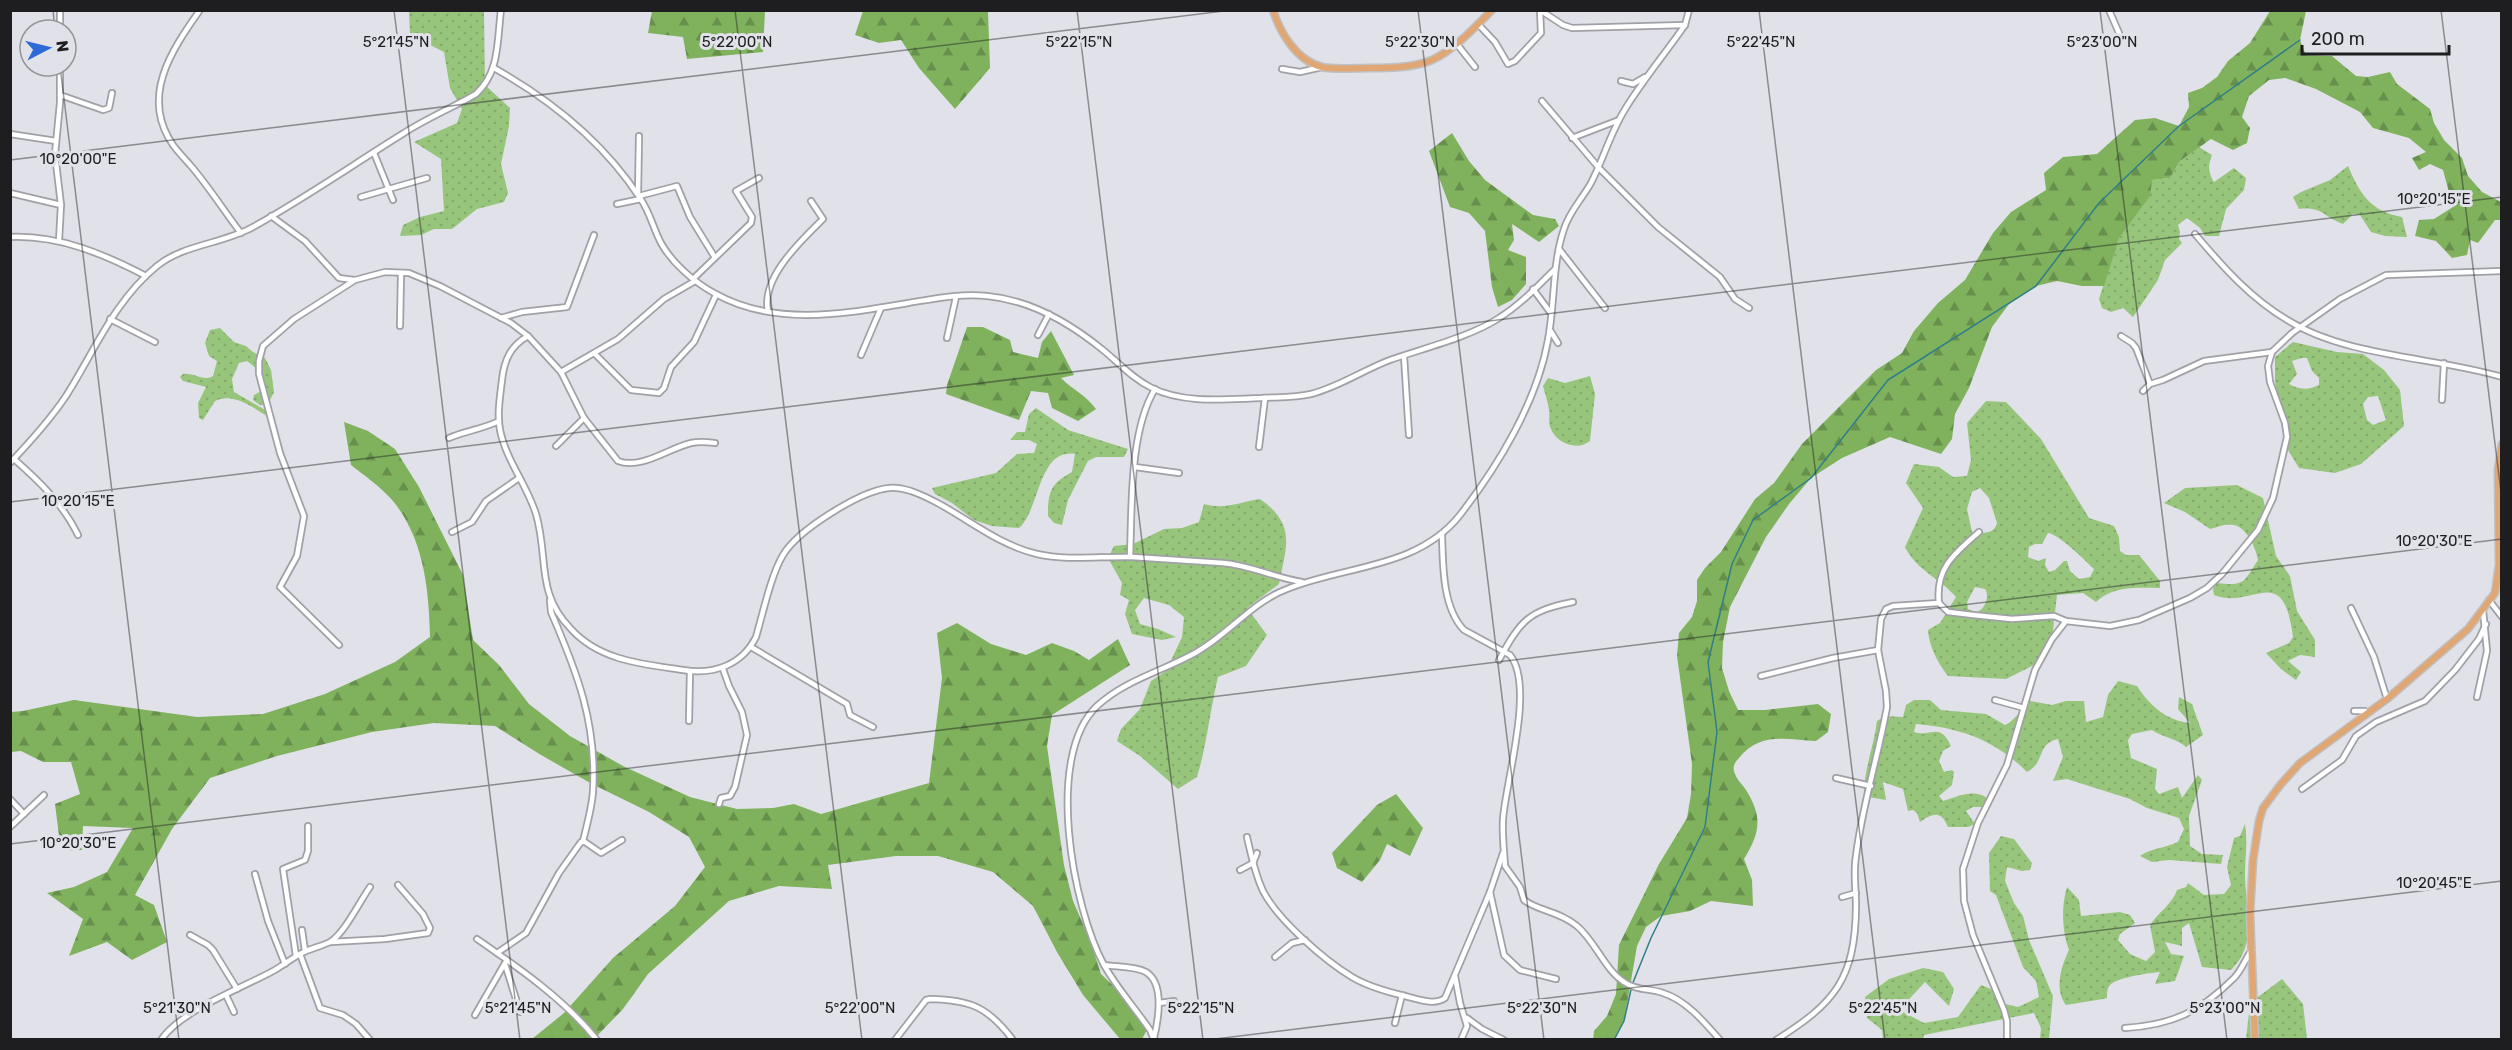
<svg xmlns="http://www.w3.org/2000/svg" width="2512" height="1050" font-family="Rubik,sans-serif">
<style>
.grass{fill:url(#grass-dots);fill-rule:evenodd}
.forest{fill:url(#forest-firs)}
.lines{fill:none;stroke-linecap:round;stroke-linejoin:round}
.stream{stroke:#2e7f86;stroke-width:1.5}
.minor-casing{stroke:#a0a1a7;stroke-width:8}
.major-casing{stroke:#c0c0c1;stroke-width:9}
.minor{stroke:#fff;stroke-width:4.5}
.major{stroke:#e0a673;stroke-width:6}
.ticks{fill:none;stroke:#1e1e21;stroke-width:1.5;stroke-opacity:0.45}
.ticks-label{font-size:15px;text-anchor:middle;fill:#1e1e21;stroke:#e1e2e9;stroke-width:6;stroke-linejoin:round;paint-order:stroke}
</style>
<defs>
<pattern id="grass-dots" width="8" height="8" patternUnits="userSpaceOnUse" patternTransform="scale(1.5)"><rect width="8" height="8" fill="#98c57c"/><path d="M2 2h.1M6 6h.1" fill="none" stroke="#83a96b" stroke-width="1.8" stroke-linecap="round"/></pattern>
<pattern id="forest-firs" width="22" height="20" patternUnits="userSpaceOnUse" patternTransform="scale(1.5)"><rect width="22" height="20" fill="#80b25e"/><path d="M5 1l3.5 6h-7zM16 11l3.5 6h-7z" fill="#68904d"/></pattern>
</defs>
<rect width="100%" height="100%" fill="#e1e2e9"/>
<!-- grass -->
<g class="grass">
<polygon points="409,10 484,11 485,85 510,108 509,126 501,164 508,193 504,202 477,209 452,229 434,229 421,235 400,236 403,225 420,217 444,211 441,159 414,142 457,123 462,109 450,88 444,52 410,35"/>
<path d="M2199 147 2212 155C2208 165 2208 173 2214 182L2234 168 2246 178 2244 190 2226 209 2219 236H2205L2200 228 2187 218 2178 225 2180 232 2179 239 2182 243 2165 260 2158 280 2133 317 2123 308 2111 312 2102 308 2099 299 2119 237 2152 180 2170 178 2180 161Z"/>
<path d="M2348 166C2360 194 2370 211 2402 217L2407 237 2385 236 2371 232 2360 215 2353 214 2343 224C2324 217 2322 206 2299 209L2293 197 2301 192 2330 180Z"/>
<path d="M220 328 234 342 246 346 253 352 265 358 271 370 274 392 268 404 260 405 253 400 254 395 263 390C266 378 256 367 247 361L239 363 232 379 234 392 267 411V416C252 407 233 392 215 401L203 420 199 418 198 403 206 387 183 381 180 377 183 374C193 372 204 382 213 376L217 361 209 356 205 343 210 330Z"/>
<path d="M2293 342 2337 352 2363 354 2384 370 2400 390 2404 426 2361 464 2335 473 2299 468 2285 445 2275 381V357ZM2302 358H2307L2312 371 2319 378V385C2309 390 2299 390 2289 384L2297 374 2292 361ZM2378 396 2386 420 2373 425 2367 420 2363 404 2368 397Z"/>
<path d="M1590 376 1595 394 1590 441C1578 451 1557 444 1551 429 1548 424 1550 416 1549 410 1548 402 1545 394 1543 386L1548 378 1565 383Z"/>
<path d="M1986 401 2006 402 2041 439 2089 518 2114 526 2119 537 2120 551 2126 555H2139L2160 581V588C2137 588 2114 585 2096 602L2083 593 2057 595 2052 639 2038 663 2006 679 1948 676C1938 663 1929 647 1928 630L1940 623 1956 597C1939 577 1918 572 1905 547L1923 508 1906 483 1914 464 1939 467 1953 477 1967 476 1971 460 1967 423ZM1980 488 1989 498 1997 523C1994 535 1982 533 1972 532L1967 509 1972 492ZM2048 533C2057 533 2086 561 2094 569L2090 577 2079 579 2070 571 2067 561H2064L2055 570 2049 572 2045 565 2046 558 2038 561 2028 557 2029 547 2035 544H2042ZM1975 587 1985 589C1990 596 1985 610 1976 612L1968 609 1967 602Z"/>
<path d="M1036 408 1068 430 1128 449 1124 457H1096L1088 461 1068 500 1062 525 1054 523 1048 516C1048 492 1050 484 1072 472L1075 454C1038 448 1040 510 1019 528L992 526 974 520 952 503 935 494 932 488 996 473 1017 454 1034 453 1037 444 1029 440H1010L1017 432H1025L1029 414Z"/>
<path d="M2237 485 2263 498 2276 556 2290 576 2297 611 2315 640V657L2300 655 2288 661 2301 672 2296 680 2281 669 2266 653 2289 643 2293 637C2283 559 2253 611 2214 595L2213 589 2217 583C2245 586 2243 583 2258 560 2256 548 2247 528 2234 525 2227 523 2217 527 2210 529L2185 512 2164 503 2185 488Z"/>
<path d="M1260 499C1297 525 1286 547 1279 584L1247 608 1267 635 1246 666 1218 677C1210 710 1207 744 1197 777L1178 789 1140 756 1117 741 1121 729 1140 709 1151 681 1166 671 1182 637 1184 617 1169 605 1144 598 1135 610 1140 624 1158 629 1176 637 1162 640 1132 634 1125 614 1129 600 1120 595 1122 583 1108 558 1114 546 1133 544 1164 529 1182 528 1199 522 1204 504C1226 510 1239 502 1260 499Z"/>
<path d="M2118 681 2137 686C2149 705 2167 721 2190 723L2178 709 2179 697 2192 704 2203 735 2186 747C2176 738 2164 738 2152 730L2132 734 2128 740 2131 758 2157 769 2155 789 2159 794 2178 787 2182 798 2198 775 2202 780 2189 816 2190 846 2202 854 2223 855 2221 864 2169 860 2152 862 2140 856C2151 848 2166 848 2178 842L2184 829 2179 818 2147 808 2130 799 2067 779 2053 781 2063 757 2058 739C2036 744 2046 762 2027 772 1995 740 1961 728 1916 724L1914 732C1932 738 1939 721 1951 746L1943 751 1939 761 1944 772 1952 770 1954 772 1952 785 1939 796 1943 801C1961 795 1977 787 1992 802L1989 807H1973L1966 811 1975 824 1968 827H1948C1941 810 1933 813 1920 822L1917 813 1913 810 1908 811 1903 789 1883 782 1886 800 1868 797 1864 791C1865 767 1874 745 1877 721L1885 716 1903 717 1906 705 1914 700H1930L1941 710 1986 714 2005 725C2013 722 2015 715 2023 711L2025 700 2052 705 2066 701H2084L2086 722 2103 717 2108 695Z"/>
<path d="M2245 824C2248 842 2245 859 2245 876 2246 910 2258 944 2231 970L2202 967 2189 923 2182 928V946L2165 942 2171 954 2184 956 2175 981 2155 984 2160 972C2149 973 2120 977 2111 984 2107 987 2107 993 2107 998L2103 999 2066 1005C2054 989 2061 967 2069 950 2062 932 2061 906 2067 887L2079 900 2081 916 2120 912 2130 915 2135 923 2120 934 2118 940 2130 954 2146 961 2155 952 2150 925C2158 913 2173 903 2177 890L2186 887 2188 883 2204 895 2224 894 2231 885 2227 867 2234 838 2240 836Z"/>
<polygon points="2001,836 2014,839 2032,863 2030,870 2022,871 2007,867 2005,881 2014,903 2023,916 2029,940 2053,996 2049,1039 2040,1039 2041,1028 2034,1013 1924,1035 1923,1039 1883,1039 1882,1030 1867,1018 1865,997 1889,979 1923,968 1943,972 1954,989 1949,1006 1925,982 1899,1010 1924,1023 1958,1017 1981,985 1991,989 1997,1002 2018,1007 2039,997 2036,981 2023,967 1996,895 1990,891 1989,853"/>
<polygon points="2282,979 2303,1004 2307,1039 2246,1040 2250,1003"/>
</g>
<!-- forest -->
<g class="forest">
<polygon points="652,11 765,11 763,52 687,59 683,37 648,33"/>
<polygon points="863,11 988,11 990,68 955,109 919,68 901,40 879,43 855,35"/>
<path d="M2270 11H2306L2300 40 2306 55 2332 56 2356 76 2368 77 2390 72 2397 84 2430 109 2434 123 2444 140 2462 158 2468 176 2482 192 2501 202V220H2495L2478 243 2470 240 2467 255 2452 258 2436 241 2415 236 2419 220 2434 219 2453 207 2443 170 2430 164 2419 170 2412 158 2426 152 2409 138 2373 128 2360 112 2316 89 2285 78 2269 80 2249 96 2242 117 2250 128 2247 143 2233 150 2211 139 2180 161 2170 178 2152 180 2150 196 2119 238 2104 286H2082L2057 281 2036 286 2009 304 1992 327 1969 388 1955 414 1952 439 1941 454 1890 437 1842 458 1811 478 1789 504 1766 537 1730 607 1723 642 1722 668 1729 691 1738 710H1765L1818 704 1831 714 1828 732 1816 741C1787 739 1759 732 1739 758 1734 763 1732 768 1735 774 1737 780 1743 785 1746 790 1763 817 1760 833 1744 859L1752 880 1753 906 1711 901 1690 911 1661 916 1646 927 1637 946 1624 1021 1614 1039 1593 1040 1594 1031 1607 1016 1616 994 1619 945 1659 864 1687 818 1691 794 1692 764 1677 656 1679 633 1692 617 1697 601V580L1705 568 1721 552 1755 499 1774 483 1802 444 1876 370 1902 353 1914 331 1938 303 1965 280 1993 233 2011 212 2046 190 2044 173 2063 157 2097 154 2135 120 2155 118 2179 126 2189 107 2188 93 2202 88 2217 77 2228 61 2250 43Z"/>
<polygon points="1452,133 1469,161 1485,180 1533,215 1555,219 1559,226 1539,242 1512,224 1514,240 1508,250 1526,257 1526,284 1512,300 1498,307 1492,287 1485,231 1469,213 1450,207 1429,151"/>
<path d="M967 327H983L1010 340 1013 352 1038 358 1042 342 1051 331 1074 375 1061 378C1074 391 1085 394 1096 409L1078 421 1052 408 1048 393 1031 391 1019 420 946 394 947 385Z"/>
<path d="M344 422 368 431 395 449 419 487 463 575 473 640 499 665 529 704 570 736 623 766 690 797 737 809 773 808 794 804 821 814 929 783 942 678 937 633 957 623 991 644 1026 655 1052 643 1074 651 1089 660 1118 639 1130 665 1052 715 1047 746 1064 865 1073 901 1090 940 1101 974 1122 994 1148 1028 1142 1039H1120L1083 995 1057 952 1033 906 993 872 938 856H896L828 865 832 889 779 886 729 901 648 974 623 1009 594 1039H532L564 1013 613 958 675 906 705 867 689 837 649 812 592 784 541 755 495 726 434 723 372 732 277 756 210 778 172 829 135 895 154 905 167 942 132 960 107 942 69 956 83 919 47 893 74 887 107 872 133 828 83 826 82 850 61 851 55 804 80 794 71 762H43L21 751 11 752V712L23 711 74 700 197 717 263 714 325 694 395 662 430 637C429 590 424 539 393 501 382 488 365 476 351 465Z"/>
<polygon points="1396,794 1423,828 1410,856 1387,844 1380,860 1362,882 1337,868 1332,853 1377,805"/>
</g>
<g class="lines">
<!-- stream -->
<polyline class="stream" points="1614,1040 1624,1021 1632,985 1651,938 1705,827 1717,732 1708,662 1732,564 1753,520 1811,478 1888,380 2036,286 2099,203 2179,126 2300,40"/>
<!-- minor casing -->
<g class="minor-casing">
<g id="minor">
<polyline points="60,10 60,30"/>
<path d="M200 10C171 51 140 97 173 145 178 152 185 159 191 166 209 187 224 211 241 233"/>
<polyline points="1540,10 1563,25 1572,28 1685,25"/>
<polyline points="2109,10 2119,33"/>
<polyline points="1478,24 1495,42 1508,64 1515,61 1541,33 1540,10"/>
<polyline points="1456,43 1475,67"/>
<path d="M494 68C551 100 604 143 640 198 650 212 653 228 661 243 672 263 694 282 714 293 774 327 843 314 908 303 933 299 961 293 987 296 1031 300 1070 323 1103 350 1119 363 1133 379 1152 388 1184 404 1226 399 1261 398 1278 397 1294 398 1311 394 1339 387 1363 370 1390 360 1424 348 1470 337 1499 318 1520 305 1538 286 1555 269"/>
<polyline points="1282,69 1300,72 1322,67"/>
<polyline points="1621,81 1633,84 1645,77"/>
<polyline points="60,95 103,110 109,108 112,93"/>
<polyline points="1542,101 1599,168 1658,227 1720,277 1735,299 1749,308"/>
<polyline points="10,134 56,141"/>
<polyline points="1572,138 1619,120"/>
<polyline points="374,153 393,200"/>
<polyline points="10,193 61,205"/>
<polyline points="638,194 639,136"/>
<polyline points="639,196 677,186 690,217 714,256"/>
<polyline points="361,197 427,178"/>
<polyline points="617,204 641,199"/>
<polyline points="271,216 305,241 339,278 354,280"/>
<path d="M2195 234C2223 267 2251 299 2289 321 2348 357 2435 357 2502 377"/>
<path d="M10 237C59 235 104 254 146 276"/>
<polyline points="59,241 61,205 55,154 60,103 60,66"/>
<polyline points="1559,249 1605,308"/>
<polyline points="693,279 751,223 752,217 736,191 759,178"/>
<polyline points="1533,289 1550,312"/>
<path d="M768 311C761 277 802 240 823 219L811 201"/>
<polyline points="501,318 522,312 567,307 594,235"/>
<polyline points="110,319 155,342"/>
<polyline points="400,326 401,273"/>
<polyline points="1550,330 1558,343"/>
<polyline points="1038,335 1049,314"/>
<path d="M528 336C510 346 504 361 502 380 500 397 497 414 500 430 506 460 527 485 536 514 549 558 535 592 571 629 600 661 643 664 683 670 714 675 742 665 756 637 763 613 771 575 783 555 798 530 860 491 889 488 896 487 904 489 911 491 956 507 990 543 1037 554 1068 561 1100 556 1132 557 1162 559 1193 561 1223 563 1249 565 1276 578 1302 582"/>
<polyline points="2121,336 2132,343 2136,348 2150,384"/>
<polyline points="947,338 956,297"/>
<polyline points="595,354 631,390 659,393 664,388 671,367 694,342 716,295"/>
<polyline points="861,355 881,308"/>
<polyline points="1404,356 1409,435"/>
<polyline points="561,372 618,339 664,299 695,281"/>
<polyline points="2143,391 2150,384 2163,380 2204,361 2272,352"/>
<polyline points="2442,400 2444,363"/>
<path d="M449 438C465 431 483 429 499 421"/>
<polyline points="556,446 584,418"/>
<polyline points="1259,447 1265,398"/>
<path d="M14 459C39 481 63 504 78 535"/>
<path d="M10 463C30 442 50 420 66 396 94 352 114 301 157 266 184 244 223 244 253 227 305 198 354 164 404 133 427 118 452 108 476 94 500 72 497 41 501 10"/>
<polyline points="1135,467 1179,473"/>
<polyline points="452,532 472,522 486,501 519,478"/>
<path d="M1979 532C1955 553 1935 568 1939 603L1948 612 1973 615 2012 619 2054 616 2066 621 2110 626 2139 620 2190 598 2207 588 2222 574 2258 530 2273 498 2287 437 2285 423 2270 382 2268 366 2272 352 2292 333 2340 299 2386 275 2502 271"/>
<path d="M1442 535C1443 564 1442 607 1464 630L1510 655C1535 686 1506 780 1503 819 1502 834 1504 850 1505 866L1520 887 1524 900C1538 911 1559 911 1577 926 1595 941 1605 970 1624 982 1637 991 1649 988 1663 993 1686 1000 1705 1023 1720 1040"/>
<path d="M1130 557C1132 508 1129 432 1155 389"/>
<path d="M550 600 551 612C577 672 597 723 593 791 592 807 587 825 583 841"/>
<polyline points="2489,600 2502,617"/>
<polyline points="2351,608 2374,657 2387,699"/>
<path d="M339 645 280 587 297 556 304 516 280 453 259 374V361L263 346 294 319 355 280 385 272 409 273 440 286 511 323 528 336 561 372 584 418 618 461C641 470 669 448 691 443 700 441 707 442 715 443"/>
<polyline points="751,647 847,704 850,715 873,727"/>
<path d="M1499 660C1521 620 1528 611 1573 602"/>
<polyline points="1761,676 1833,658 1878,650 1881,619 1886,609 1893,606 1939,603"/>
<polyline points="2477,697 2487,651 2483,610"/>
<polyline points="1995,700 2024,708"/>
<polyline points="2354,711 2365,711 2367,714"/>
<polyline points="689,721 690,671"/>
<polyline points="1836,778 1871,786"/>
<polyline points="2302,789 2342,760 2356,736 2376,722 2425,701 2455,670 2479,639 2486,624"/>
<polyline points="10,799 24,814"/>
<polyline points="719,804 721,798 730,796 735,787 747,735 742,712 729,686 723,669"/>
<polyline points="10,827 44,795"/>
<path d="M1247 837C1251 855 1255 874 1263 891 1278 920 1324 960 1352 977 1367 986 1388 992 1405 996 1417 999 1434 1006 1445 998L1490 892 1503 853"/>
<polyline points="1240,870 1253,863 1257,853"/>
<polyline points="255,874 268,921 285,964"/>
<polyline points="1490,892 1504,955 1520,970 1556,979"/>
<polyline points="1842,897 1856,893"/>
<polyline points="302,930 305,951"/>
<polyline points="190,935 208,945 213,950 237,989"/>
<path d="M477 939C519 968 565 1000 597 1040"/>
<polyline points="331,942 385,939 428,933 430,928 423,914 398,885"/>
<polyline points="497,953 526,933 559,873 581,842 585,842 601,853 622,840"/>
<polyline points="300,954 320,1008 343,1015 356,1024 370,1040"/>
<polyline points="296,956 283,869 305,860 308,851 308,826"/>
<polyline points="1275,957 1292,943 1305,940"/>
<polyline points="505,964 520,1012"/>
<path d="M1104 965C1116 967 1135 966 1146 972 1165 984 1158 1021 1154 1038"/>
<polyline points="1455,976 1460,1003 1467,1026 1461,1040"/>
<polyline points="226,995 234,1012"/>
<polyline points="1159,1003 1174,1001"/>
<polyline points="475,1015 505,963"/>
<polyline points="1467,1018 1482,1029 1504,1040"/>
<polyline points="1395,1023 1402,995"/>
<path d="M2125 1028C2172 1025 2200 1012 2234 978 2242 970 2245 959 2252 950"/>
<path d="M161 1040C180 1011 242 988 273 971 284 965 293 957 304 952 312 948 322 946 330 942 344 934 360 901 370 887"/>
<path d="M895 1040 926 1000 930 999C971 1000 988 1007 1013 1040"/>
<path d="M1154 1040 1150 1030C1135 1008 1117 988 1104 965 1073 908 1044 756 1097 706 1125 680 1163 671 1195 653 1228 635 1252 602 1287 589 1346 565 1417 569 1460 515 1498 466 1537 402 1548 340 1555 303 1552 264 1564 229 1569 212 1582 199 1591 183 1603 160 1610 134 1624 111 1642 81 1665 54 1685 25L1689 10"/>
<path d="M1776 1040C1835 1003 1855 979 1856 907 1856 890 1853 873 1856 856 1862 806 1878 757 1887 707L1886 691 1878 650"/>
<polyline points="2007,1040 2007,1021 2004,1010 1973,935 1964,901 1963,869 1978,823 2007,765 2035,670 2052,639 2066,621"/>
</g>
</g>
<!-- major casing -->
<g class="major-casing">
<g id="major">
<path d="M1273 10C1280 33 1297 61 1322 67 1336 70 1354 68 1368 68 1388 68 1413 68 1432 60 1454 50 1474 28 1492 10"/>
<polyline points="2255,1040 2250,913 2253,860 2259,821 2263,808 2281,784 2300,763 2387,699 2468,629 2495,593 2499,565 2498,470 2502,444"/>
</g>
</g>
<!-- minor -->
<use href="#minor" class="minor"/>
<!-- major -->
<use href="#major" class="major"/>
</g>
<!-- ticks -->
<path class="ticks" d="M53 10 55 30M394 10 520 1040M735 10 862 1040M1077 10 1203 1040M1418 10 1544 1040M1759 10 1885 1040M2100 10 2227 1040M2441 10 2502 500M60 66 179 1040M10 160 1232 10M10 502 2502 197M10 844 2502 539M1207 1040 2502 881"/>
<g class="ticks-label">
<text x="396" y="47">5°21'45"N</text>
<text x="737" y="47">5°22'00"N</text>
<text x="1079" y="47">5°22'15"N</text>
<text x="1420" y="47">5°22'30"N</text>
<text x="1761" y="47">5°22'45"N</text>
<text x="2102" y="47">5°23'00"N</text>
<text x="78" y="164">10°20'00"E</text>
<text x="2434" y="204">10°20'15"E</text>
<text x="78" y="506">10°20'15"E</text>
<text x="2434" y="546">10°20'30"E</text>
<text x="78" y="848">10°20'30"E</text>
<text x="2434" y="888">10°20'45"E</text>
<text x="177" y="1013">5°21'30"N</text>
<text x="518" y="1013">5°21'45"N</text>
<text x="860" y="1013">5°22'00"N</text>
<text x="1201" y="1013">5°22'15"N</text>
<text x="1542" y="1013">5°22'30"N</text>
<text x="1883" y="1013">5°22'45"N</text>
<text x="2225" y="1013">5°23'00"N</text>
</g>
<!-- border -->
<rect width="2512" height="1050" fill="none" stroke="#1e1e21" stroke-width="24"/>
<!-- north arrow -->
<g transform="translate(48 48) rotate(83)"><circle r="28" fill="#e1e2e9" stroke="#939499" stroke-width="1.5"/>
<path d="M0-4.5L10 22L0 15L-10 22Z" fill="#2d69d7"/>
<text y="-9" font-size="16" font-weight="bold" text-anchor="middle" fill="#1e1e21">N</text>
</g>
<!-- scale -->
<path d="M2302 45v9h147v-9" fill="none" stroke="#1e1e21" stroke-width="3"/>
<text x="2311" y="45" font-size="18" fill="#1e1e21" stroke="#e1e2e9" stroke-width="4.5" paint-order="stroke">200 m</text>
</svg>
